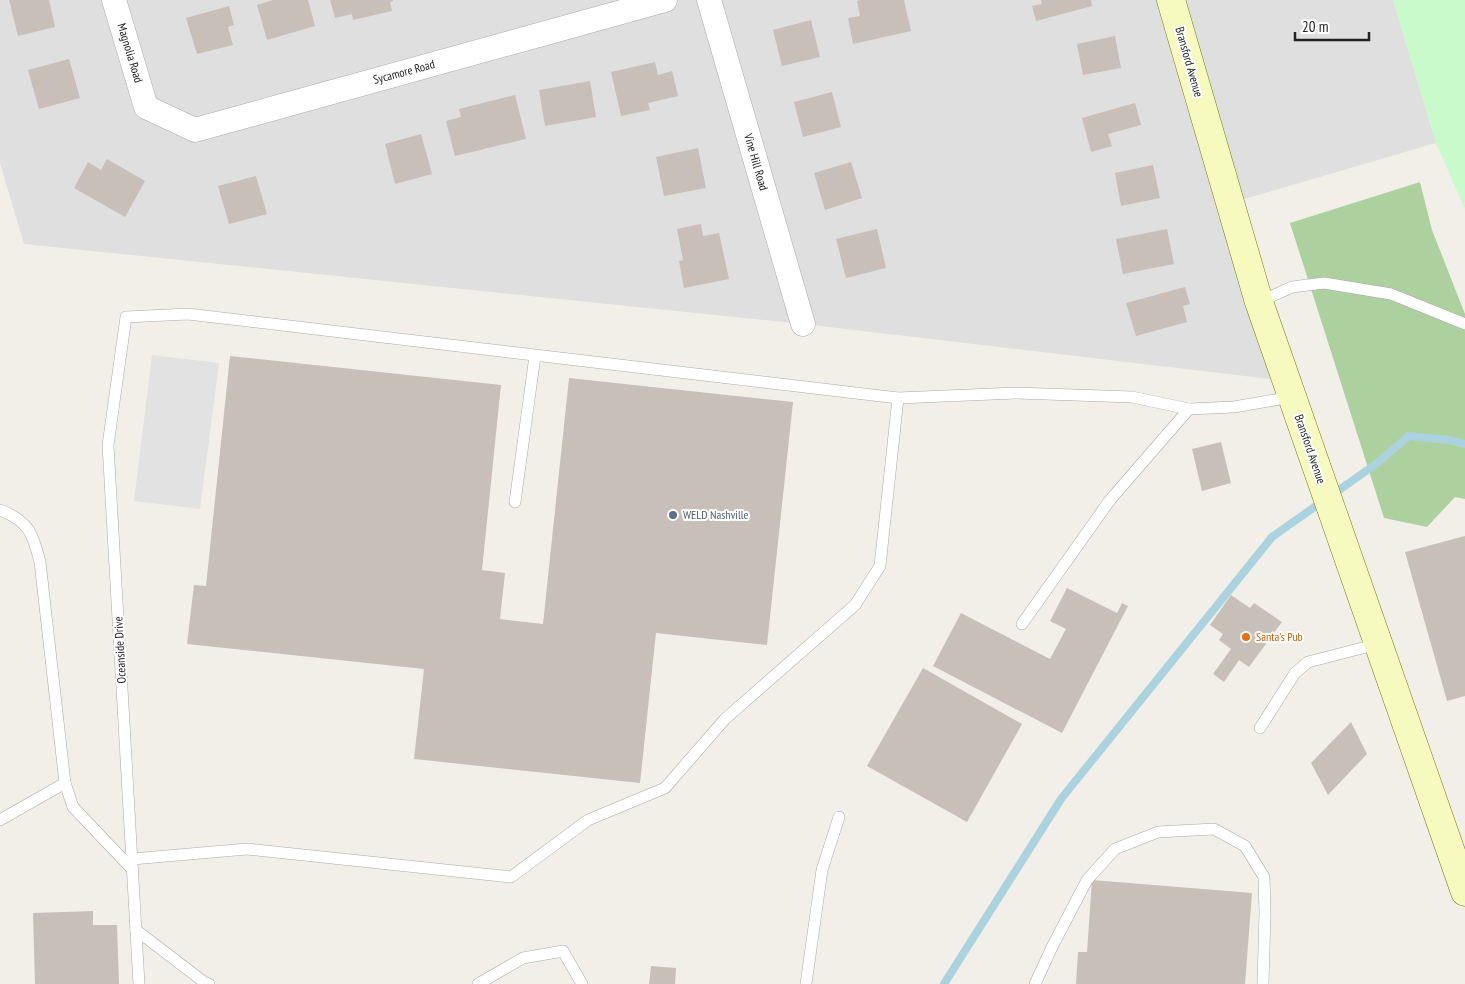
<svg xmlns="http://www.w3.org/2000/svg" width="1465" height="984" font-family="'PT Sans Narrow',sans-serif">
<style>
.residential{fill:#e0dfdf}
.forest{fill:#add19e}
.park{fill:#c8facc}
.parking{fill:#e2e2e2}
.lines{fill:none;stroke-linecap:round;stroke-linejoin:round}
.stream{stroke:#aad3df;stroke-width:8}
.building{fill:#c7bfb8}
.service-casing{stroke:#a9a9a9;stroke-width:12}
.minor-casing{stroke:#a9a9a9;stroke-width:25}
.secondary-casing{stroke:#707d05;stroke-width:29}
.service{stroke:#fff;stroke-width:11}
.minor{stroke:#fff;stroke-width:24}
.secondary{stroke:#f7fabf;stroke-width:28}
.service-dot{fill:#5c6f8a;stroke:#fff;stroke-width:2}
.food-dot{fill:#e8710a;stroke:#fff;stroke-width:2}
.labels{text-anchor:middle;stroke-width:4;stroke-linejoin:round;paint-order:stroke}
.street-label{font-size:12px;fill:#222;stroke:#fff}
.service-label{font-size:12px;fill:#4e5e75;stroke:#fff;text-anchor:start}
.food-label{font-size:12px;fill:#c56008;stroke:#fff;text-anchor:start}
</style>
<rect width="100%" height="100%" fill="#f2efe9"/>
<!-- residential -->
<polygon class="residential" points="0,0 1393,0 1436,143 1231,203 1287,381 803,324 24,244 0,163"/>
<!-- forest -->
<polygon class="forest" points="1420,182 1432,230 1465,314 1465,499 1455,497 1427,527 1384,518 1290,223"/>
<!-- park -->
<polygon class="park" points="1393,0 1465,0 1465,209 1436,143"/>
<!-- parking -->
<polygon class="parking" points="152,355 219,363 200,509 134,501"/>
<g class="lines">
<!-- stream -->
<g class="stream">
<polyline points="1332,495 1376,464 1409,436 1449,440 1465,444"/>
<polyline points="944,984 1061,799 1272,537 1323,501"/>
</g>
</g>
<!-- building -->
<g class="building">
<polygon points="9,0 49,0 55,27 18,36"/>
<polygon points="273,0 308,0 315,26 267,40 257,5"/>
<polygon points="330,0 393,0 393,1 390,2 392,11 353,20 352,14 335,18"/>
<polygon points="860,0 904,0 911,31 853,44 848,18 860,16 857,1"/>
<polygon points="1041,0 1091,0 1092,6 1036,21 1032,6 1042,4"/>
<polygon points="229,6 234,25 228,27 233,45 197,54 186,18"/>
<polygon points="811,20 820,57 782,66 773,30"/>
<polygon points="1115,36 1121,68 1083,75 1077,44"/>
<polygon points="69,59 80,98 39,109 28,70"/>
<polygon points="655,62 658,75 672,71 678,96 648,103 650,110 621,116 611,72"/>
<polygon points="590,81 596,117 545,126 539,90"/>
<polygon points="832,92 841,127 803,137 794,102"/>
<polygon points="515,95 526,139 455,156 446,121 461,117 459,109"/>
<polygon points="1135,103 1141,125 1108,134 1112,146 1091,152 1082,118"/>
<polygon points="421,134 432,174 395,184 385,144"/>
<polygon points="698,148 706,188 664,196 656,157"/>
<polygon points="107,159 145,181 125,217 74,188 88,162 101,170"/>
<polygon points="851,162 862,198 825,210 814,173"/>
<polygon points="1153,165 1160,198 1121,206 1115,173"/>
<polygon points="256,176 267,214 229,224 218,186"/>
<polygon points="701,224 703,236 719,233 729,279 684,288 679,261 683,260 677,229"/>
<polygon points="877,229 886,268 846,278 836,239"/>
<polygon points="1167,229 1174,264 1123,274 1116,239"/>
<polygon points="1185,287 1190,304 1183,306 1187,322 1136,336 1126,303"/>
<polygon points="230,356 501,385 482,570 505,573 500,619 543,624 569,378 793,402 767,645 656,633 640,783 414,759 424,669 187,644 194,585 206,586"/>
<polygon points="1221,442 1231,483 1202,491 1192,449"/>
<polygon points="1465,536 1465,696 1447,701 1405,552"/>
<polygon points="1067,588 1117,613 1122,603 1128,606 1062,733 933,666 961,613 1050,659 1066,629 1050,621"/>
<polygon points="1231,595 1250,608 1254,603 1282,622 1249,667 1239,660 1224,682 1213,674 1231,649 1219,640 1223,634 1210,625"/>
<polygon points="923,668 1022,724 967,822 867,766"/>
<polygon points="1351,722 1367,754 1328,795 1311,763"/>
<polygon points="1092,880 1252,893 1245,984 1076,984 1078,952 1087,952"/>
<polygon points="93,911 93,925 117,925 119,984 35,984 33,913"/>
<polygon points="651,966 676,968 675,984 649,984"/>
</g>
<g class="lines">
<!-- service casing -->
<g class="service-casing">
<g id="service">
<polyline points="1259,302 1292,287 1324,283 1391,294 1465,324"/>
<polyline points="898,398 1016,393 1132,397 1189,409 1234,407 1292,397"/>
<polyline points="515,502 535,356"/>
<path d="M0 510C29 521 33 534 40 562L65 783 73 807 133 870"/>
<polyline points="1022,624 1110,500 1189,409"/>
<polyline points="1260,728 1295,673 1308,662 1378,644"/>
<polyline points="0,820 65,783"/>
<polyline points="132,859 247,849 511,877 588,820 665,788 725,719 855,605 880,566 898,398 188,314 126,317 108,445 139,984"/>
<polyline points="136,930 204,982 209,984"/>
<polyline points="478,984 523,958 563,951 582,984"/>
<polyline points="806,984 822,870 839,817"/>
<polyline points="1035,984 1052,947 1087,880 1115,849 1158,832 1214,829 1245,846 1264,877 1265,913 1263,984"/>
</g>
</g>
<!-- minor casing -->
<g class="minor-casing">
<g id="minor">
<polyline points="114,0 146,107 195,130 665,0"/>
<polyline points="709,0 803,324"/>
</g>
</g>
<!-- secondary casing -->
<g class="secondary-casing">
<polyline id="secondary" points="1171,0 1259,302 1465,892"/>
</g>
<!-- service -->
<use href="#service" class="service"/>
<!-- minor -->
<use href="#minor" class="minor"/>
<!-- secondary -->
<use href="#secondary" class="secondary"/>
</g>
<!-- markers -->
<circle class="service-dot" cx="673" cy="515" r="5"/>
<circle class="food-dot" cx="1246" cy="637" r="5"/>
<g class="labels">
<!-- street labels -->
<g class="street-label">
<text transform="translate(130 53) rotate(73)" y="4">Magnolia Road</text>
<text transform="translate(1189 62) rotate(74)" y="4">Bransford Avenue</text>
<text transform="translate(404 72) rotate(-15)" y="4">Sycamore Road</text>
<text transform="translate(756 162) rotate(74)" y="4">Vine Hill Road</text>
<text transform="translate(1310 449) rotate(71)" y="4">Bransford Avenue</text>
<text transform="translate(120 650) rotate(-93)" y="4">Oceanside Drive</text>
</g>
<!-- service labels -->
<g class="service-label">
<text x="683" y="519">WELD Nashville</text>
</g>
<!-- food labels -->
<g class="food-label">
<text x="1256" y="641">Santa's Pub</text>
</g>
</g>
<!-- scale -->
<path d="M1295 32v8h74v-8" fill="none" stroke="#222222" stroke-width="2.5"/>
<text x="1302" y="32" font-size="15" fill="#222222" stroke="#ffffff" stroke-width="4" paint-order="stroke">20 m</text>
</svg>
